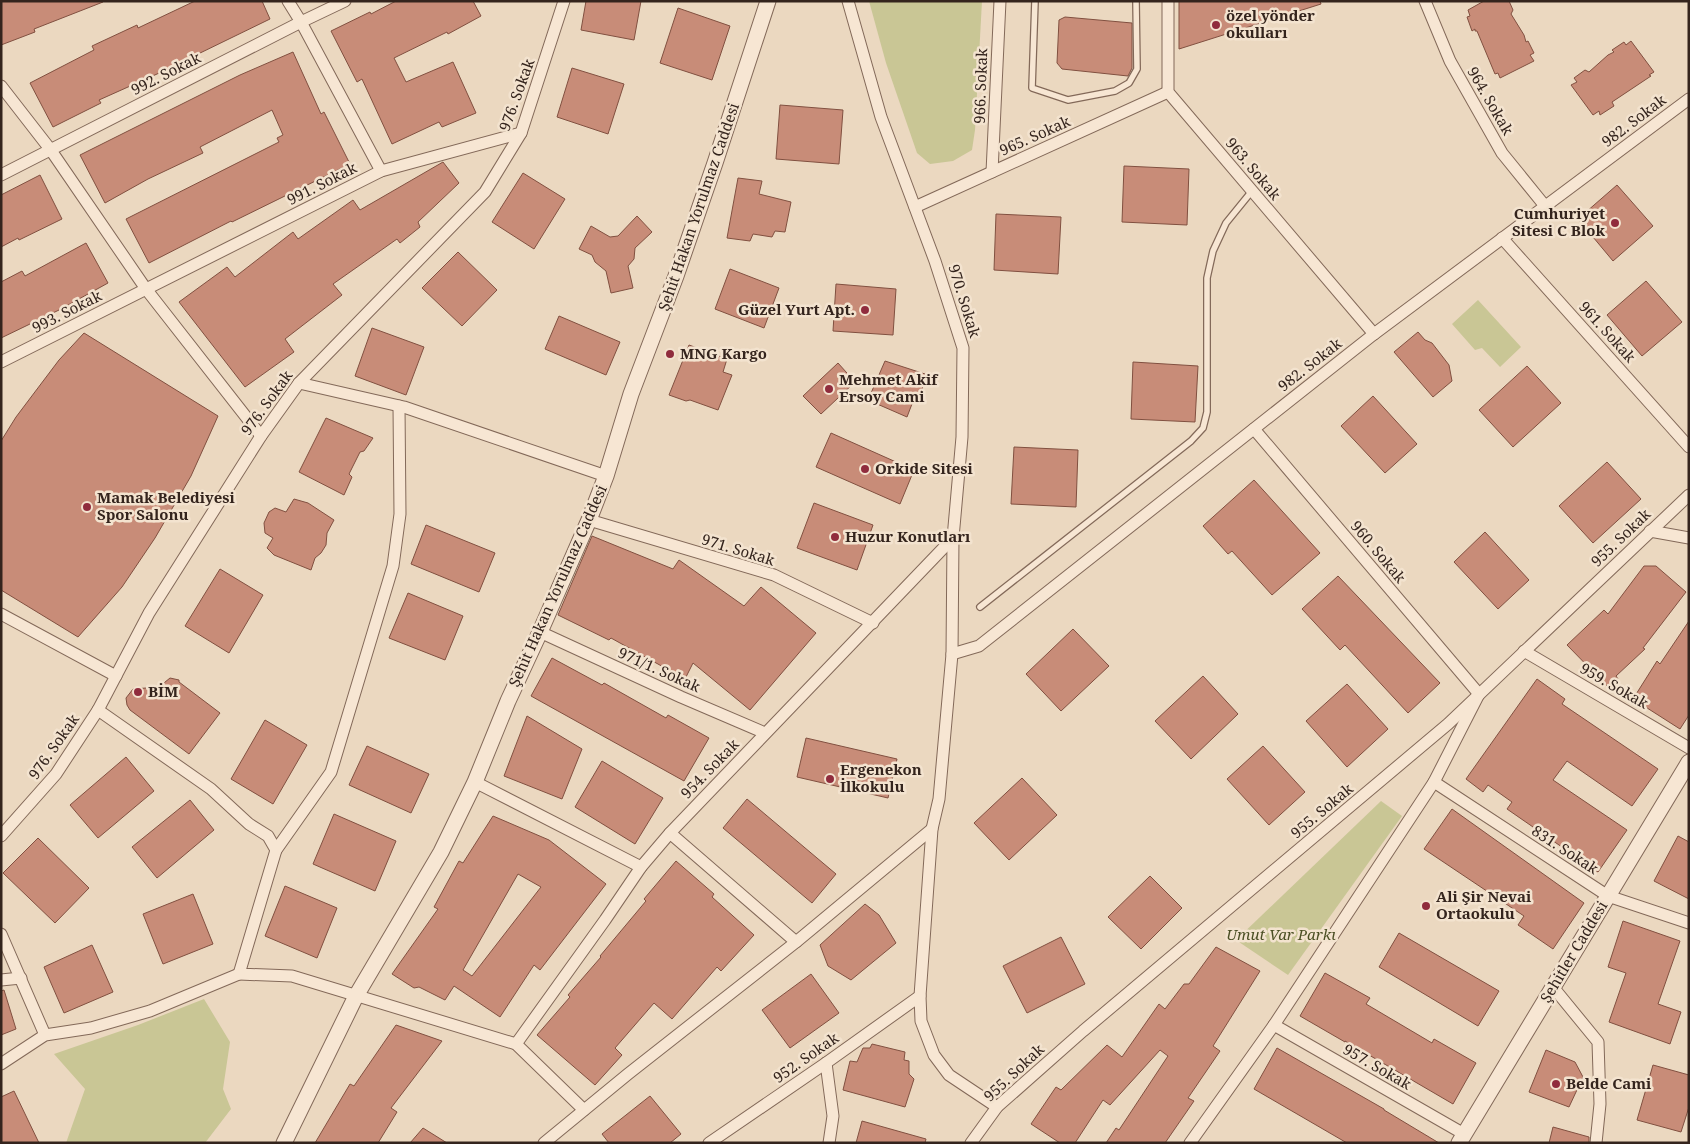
<svg xmlns="http://www.w3.org/2000/svg" width="1690" height="1144" font-family="'Noto Serif',serif">
<style>
.green{fill:#c9c695}
.building{fill:#c88c78;stroke:#815040;fill-rule:evenodd}
.lines{fill:none;stroke-linecap:round;stroke-linejoin:round}
.service-casing{stroke:#836959;stroke-width:8}
.minor-casing{stroke:#836959;stroke-width:13}
.tertiary-casing{stroke:#836959;stroke-width:17}
.service{stroke:#f7e6d3;stroke-width:5.5}
.minor{stroke:#f7e6d3;stroke-width:11}
.tertiary{stroke:#f7e6d3;stroke-width:15}
.poi-dot{fill:#902c3d;stroke:#f3e3cf;stroke-width:2}
.labels{text-anchor:middle;stroke-width:5;stroke-linejoin:round;paint-order:stroke}
.poi-label{font-size:15px;font-weight:bold;fill:#34241d;stroke:#f3e3cf;text-anchor:start}
.street-label{font-size:15px;fill:#34241d;stroke:#f3e3cf}
.park-label{font-size:15px;font-style:italic;fill:#4b4f24;stroke:#f3e3cf}
</style>
<rect width="100%" height="100%" fill="#ebd8c0"/>
<!-- green -->
<g class="green">
<polygon points="869,1 982,1 975,130 972,150 953,161 930,164 917,153 886,63"/>
<polygon points="1478,300 1521,347 1500,367 1482,348 1475,350 1452,324"/>
<polygon points="1381,801 1402,816 1288,975 1236,940"/>
<polygon points="204,999 230,1042 223,1089 231,1109 205,1143 66,1143 85,1089 54,1054 138,1025"/>
</g>
<!-- building -->
<g class="building">
<polygon points="1,1 103,1 103,2 34,29 35,32 1,45"/>
<polygon points="195,1 262,1 270,19 157,74 99,100 101,103 53,127 30,83 94,50 92,46 137,25 138,28"/>
<polygon points="396,1 473,1 481,16 448,34 447,32 394,58 406,82 453,62 476,113 442,127 439,122 392,144 362,79 357,82 331,31 370,12 371,14"/>
<polygon points="586,1 641,1 634,40 581,30"/>
<polygon points="1179,1 1320,1 1321,4 1179,49"/>
<polygon points="1484,1 1509,1 1513,10 1511,14 1524,35 1526,42 1528,41 1534,53 1530,55 1534,61 1500,78 1498,73 1495,74 1477,31 1475,31 1475,29 1472,31 1467,17 1470,16 1468,10"/>
<polygon points="678,8 730,26 712,80 660,63"/>
<polygon points="1065,17 1132,23 1132,68 1128,76 1062,69 1057,63 1059,20"/>
<polygon points="1631,41 1654,72 1649,75 1651,76 1612,102 1614,106 1600,115 1599,111 1593,115 1571,85 1577,82 1574,78 1585,70 1589,72 1608,55 1614,52 1612,50 1624,42 1626,45"/>
<polygon points="293,52 321,114 324,112 350,164 232,222 231,221 149,263 126,219 279,142 277,138 283,135 272,110 200,147 203,153 148,179 105,203 80,155 240,75"/>
<polygon points="572,68 624,84 608,134 557,117"/>
<polygon points="780,105 843,110 839,164 776,159"/>
<polygon points="443,162 459,183 418,222 420,227 400,243 397,239 333,284 342,295 285,339 294,352 245,387 179,302 227,267 235,277 293,232 298,239 353,200 360,210"/>
<polygon points="1124,166 1189,169 1187,225 1122,222"/>
<polygon points="523,173 565,199 534,249 492,222"/>
<polygon points="40,175 62,219 19,240 18,238 1,247 1,195"/>
<polygon points="738,178 762,181 759,194 791,202 785,232 775,231 772,237 753,234 750,241 727,238"/>
<polygon points="1617,185 1653,226 1613,261 1578,219"/>
<polygon points="996,214 1061,217 1058,274 994,270"/>
<polygon points="637,216 652,232 635,248 634,259 628,266 633,288 611,293 606,271 595,262 592,255 579,249 591,226 610,237 618,236"/>
<polygon points="86,243 108,283 59,310 1,338 1,282 22,271 25,276"/>
<polygon points="458,252 497,290 462,326 422,288"/>
<polygon points="730,269 779,288 764,328 715,309"/>
<polygon points="1646,281 1682,322 1642,356 1607,315"/>
<polygon points="836,284 896,289 893,335 833,331"/>
<polygon points="559,316 620,342 606,375 545,349"/>
<polygon points="372,328 424,347 406,395 355,376"/>
<polygon points="1418,332 1425,340 1432,343 1449,365 1452,381 1433,397 1394,352"/>
<polygon points="84,333 218,416 191,476 155,538 122,587 78,637 1,590 1,441 16,417 59,360"/>
<polygon points="689,345 727,359 723,372 732,375 718,410 690,400 686,401 669,395"/>
<polygon points="885,361 925,374 921,385 923,386 919,397 915,396 907,417 868,400"/>
<polygon points="1133,362 1198,366 1195,422 1131,419"/>
<polygon points="838,363 855,382 821,414 803,396"/>
<polygon points="1527,366 1561,403 1513,447 1479,410"/>
<polygon points="1373,396 1417,444 1385,473 1341,426"/>
<polygon points="326,418 373,438 364,451 360,452 349,474 352,477 344,495 299,472"/>
<polygon points="831,433 914,470 900,504 816,467"/>
<polygon points="1014,447 1078,450 1076,507 1011,504"/>
<polygon points="1607,462 1641,499 1593,543 1559,506"/>
<polygon points="1254,480 1320,553 1272,595 1232,551 1228,554 1203,526"/>
<polygon points="294,499 308,503 334,520 327,533 326,545 321,553 315,558 311,570 274,555 267,548 273,538 265,533 264,523 269,512 275,508 286,512"/>
<polygon points="814,503 873,525 857,570 797,548"/>
<polygon points="426,525 495,553 479,592 411,564"/>
<polygon points="1485,532 1529,580 1498,609 1454,562"/>
<polygon points="592,536 673,569 679,560 744,606 761,587 816,633 750,710 693,663 685,679 611,638 609,640 558,615"/>
<polygon points="1644,566 1656,566 1686,592 1643,648 1645,649 1616,676 1618,679 1608,687 1567,645 1604,610 1608,614"/>
<polygon points="220,569 263,595 229,653 185,626"/>
<polygon points="1338,576 1440,683 1408,713 1345,645 1340,650 1302,609"/>
<polygon points="408,593 463,616 445,660 389,638"/>
<polygon points="1689,621 1689,715 1680,729 1633,699 1657,661 1660,664"/>
<polygon points="1073,629 1109,666 1061,711 1026,674"/>
<polygon points="552,658 602,685 604,683 666,718 668,715 709,738 684,781 531,696"/>
<polygon points="1203,676 1238,714 1191,759 1155,721"/>
<polygon points="170,678 179,680 179,682 220,713 189,754 130,710 127,705 126,698 133,689 159,687"/>
<polygon points="1537,679 1565,699 1562,704 1658,769 1632,806 1567,761 1553,780 1627,830 1598,872 1507,809 1512,802 1488,785 1483,792 1466,779"/>
<polygon points="1347,684 1388,729 1347,767 1306,721"/>
<polygon points="527,716 582,749 562,799 504,776"/>
<polygon points="265,720 307,745 273,804 231,779"/>
<polygon points="806,738 897,759 888,798 797,777"/>
<polygon points="367,746 429,774 411,813 349,785"/>
<polygon points="1263,746 1305,792 1269,825 1227,779"/>
<polygon points="126,757 154,791 98,838 70,805"/>
<polygon points="602,761 663,798 635,844 575,807"/>
<polygon points="1022,778 1057,815 1009,860 974,823"/>
<polygon points="747,799 836,874 812,903 723,828"/>
<polygon points="190,800 214,830 157,878 132,847"/>
<polygon points="1452,809 1584,903 1553,949 1518,925 1524,916 1424,849"/>
<polygon points="334,814 396,841 375,891 313,864"/>
<path d="M493 816 549 840 606 884 540 970 534 965 500 1017 454 986 445 1000 419 987 414 988 392 974 438 909 434 907 459 861 463 863ZM518 874 541 887 472 976 463 970Z"/>
<polygon points="1678,836 1689,842 1689,899 1654,881"/>
<polygon points="38,838 89,888 55,923 3,873"/>
<polygon points="676,861 714,894 712,897 754,935 721,971 717,967 672,1019 654,1003 615,1048 622,1055 595,1085 537,1035 570,997 568,995 601,957 600,956 646,901 644,899"/>
<polygon points="1150,876 1182,908 1141,949 1108,917"/>
<polygon points="285,886 337,908 317,958 265,936"/>
<polygon points="193,894 213,944 163,964 143,914"/>
<polygon points="865,904 879,915 896,943 851,980 828,966 820,945"/>
<polygon points="1623,921 1680,941 1658,1004 1681,1012 1670,1044 1609,1022 1626,973 1608,967"/>
<polygon points="1399,933 1499,991 1478,1026 1379,967"/>
<polygon points="1061,937 1085,984 1027,1013 1003,966"/>
<polygon points="92,945 113,992 64,1013 44,967"/>
<polygon points="1216,947 1260,971 1213,1046 1220,1051 1188,1098 1194,1101 1165,1143 1106,1143 1116,1128 1119,1130 1168,1056 1160,1050 1110,1105 1103,1100 1075,1143 1060,1143 1031,1124 1056,1087 1061,1090 1107,1045 1122,1057 1159,1004 1165,1009 1184,984 1189,984"/>
<polygon points="1325,973 1370,998 1366,1004 1432,1043 1434,1039 1476,1063 1453,1104 1345,1041 1345,1042 1300,1016"/>
<polygon points="811,974 839,1013 790,1048 762,1010"/>
<polygon points="4,990 16,1029 1,1035 1,991"/>
<polygon points="396,1025 442,1041 391,1108 397,1112 378,1143 315,1143 350,1084 354,1086"/>
<polygon points="872,1044 905,1052 904,1060 909,1061 909,1074 914,1079 905,1107 843,1090 850,1061 857,1062 863,1048 870,1048"/>
<polygon points="1277,1048 1384,1109 1384,1110 1439,1143 1347,1143 1254,1089"/>
<polygon points="1546,1050 1575,1062 1583,1077 1569,1107 1529,1092"/>
<polygon points="1653,1065 1689,1075 1689,1107 1681,1132 1637,1120"/>
<polygon points="14,1091 39,1143 1,1143 1,1097"/>
<polygon points="650,1096 681,1134 670,1143 609,1143 602,1134"/>
<polygon points="862,1121 926,1139 925,1143 856,1143"/>
<polygon points="1553,1127 1589,1137 1589,1143 1549,1143"/>
<polygon points="423,1128 447,1143 410,1143"/>
</g>
<g class="lines">
<!-- service casing -->
<g class="service-casing">
<g id="service">
<polyline points="1035,1 1032,88 1068,100 1115,91 1129,83 1137,69 1136,1"/>
<polyline points="980,607 1191,441 1203,428 1207,412 1207,278 1213,251 1226,223 1252,191"/>
</g>
</g>
<!-- minor casing -->
<g class="minor-casing">
<g id="minor">
<polyline points="288,1 301,22 381,171"/>
<polyline points="848,1 881,117 935,261 963,348 962,437 953,538 952,654 939,799 932,829 920,996 921,1021 934,1055 949,1075 997,1107"/>
<polyline points="1168,1 1168,92 1374,334"/>
<polyline points="1425,1 1450,61 1502,153 1545,206"/>
<polyline points="1,86 50,149 146,289 261,436"/>
<polyline points="992,172 1000,1"/>
<polyline points="1,175 301,22 345,1"/>
<polyline points="915,207 1168,92"/>
<polyline points="1502,238 1689,447"/>
<polyline points="1,362 381,171 521,133"/>
<polyline points="299,383 404,407 606,476"/>
<polyline points="589,520 774,575 873,623"/>
<polyline points="1650,531 1689,538"/>
<polyline points="1,614 116,676"/>
<polyline points="540,632 681,697 765,733"/>
<polyline points="1524,651 1689,748"/>
<polyline points="952,654 979,646 1374,334 1689,99"/>
<polyline points="98,710 211,789 249,824 268,836 276,850 239,974 292,976 516,1044 584,1110"/>
<polyline points="475,782 641,867"/>
<polyline points="1434,782 1608,896 1689,923"/>
<polyline points="670,833 796,942"/>
<polyline points="1,836 56,774 98,710 149,613 261,436 299,383 485,192 521,133 564,1"/>
<polyline points="276,850 331,772 393,566 400,514 399,406"/>
<polyline points="1,934 45,1035"/>
<polyline points="1,980 21,978"/>
<polyline points="1553,987 1598,1042 1600,1104 1596,1143"/>
<polyline points="1274,1025 1464,1134"/>
<polyline points="516,1044 605,920 641,867 670,833 953,538"/>
<polyline points="826,1063 833,1116 829,1143"/>
<polyline points="1,1064 45,1035 91,1028 150,1011 239,974"/>
<polyline points="544,1143 628,1074 796,942 932,829"/>
<polyline points="709,1143 826,1063 920,996"/>
<polyline points="971,1143 997,1107 1083,1031 1448,724 1689,495"/>
<polyline points="1190,1143 1274,1025 1434,782 1479,694 1254,429"/>
</g>
</g>
<!-- tertiary casing -->
<g class="tertiary-casing">
<g id="tertiary">
<polyline points="284,1143 356,996 441,852 475,782 508,701 540,632 589,520 606,476 631,394 676,276 715,163 768,1"/>
<polyline points="1459,1143 1689,762"/>
</g>
</g>
<!-- service -->
<use href="#service" class="service"/>
<!-- minor -->
<use href="#minor" class="minor"/>
<!-- tertiary -->
<use href="#tertiary" class="tertiary"/>
</g>
<!-- markers -->
<g class="poi-dot">
<circle cx="1216" cy="25" r="5"/>
<circle cx="1615" cy="223" r="5"/>
<circle cx="865" cy="310" r="5"/>
<circle cx="670" cy="354" r="5"/>
<circle cx="829" cy="389" r="5"/>
<circle cx="865" cy="469" r="5"/>
<circle cx="87" cy="507" r="5"/>
<circle cx="835" cy="537" r="5"/>
<circle cx="138" cy="692" r="5"/>
<circle cx="830" cy="779" r="5"/>
<circle cx="1426" cy="906" r="5"/>
<circle cx="1556" cy="1084" r="5"/>
</g>
<g class="labels">
<!-- poi labels -->
<g class="poi-label">
<text x="1226" y="21">özel yönder<tspan x="1226" dy="17">okulları</tspan></text>
<text x="1605" y="219" text-anchor="end">Cumhuriyet<tspan x="1605" dy="17">Sitesi C Blok</tspan></text>
<text x="855" y="315" text-anchor="end">Güzel Yurt Apt.</text>
<text x="680" y="359">MNG Kargo</text>
<text x="839" y="385">Mehmet Akif<tspan x="839" dy="17">Ersoy Cami</tspan></text>
<text x="875" y="474">Orkide Sitesi</text>
<text x="97" y="503">Mamak Belediyesi<tspan x="97" dy="17">Spor Salonu</tspan></text>
<text x="845" y="542">Huzur Konutları</text>
<text x="148" y="697">BİM</text>
<text x="840" y="775">Ergenekon<tspan x="840" dy="17">İlkokulu</tspan></text>
<text x="1436" y="902">Ali Şir Nevai<tspan x="1436" dy="17">Ortaokulu</tspan></text>
<text x="1566" y="1089">Belde Cami</text>
</g>
<!-- street labels -->
<g class="street-label">
<text transform="translate(166 74) rotate(-27)" y="5">992. Sokak</text>
<text transform="translate(981 86) rotate(-88)" y="5">966. Sokak</text>
<text transform="translate(517 95) rotate(-70)" y="5">976. Sokak</text>
<text transform="translate(1490 101) rotate(60)" y="5">964. Sokak</text>
<text transform="translate(1634 121) rotate(-37)" y="5">982. Sokak</text>
<text transform="translate(1035 136) rotate(-24)" y="5">965. Sokak</text>
<text transform="translate(1253 169) rotate(50)" y="5">963. Sokak</text>
<text transform="translate(322 184) rotate(-27)" y="5">991. Sokak</text>
<text transform="translate(699 207) rotate(-71)" y="5">Şehit Hakan Yorulmaz Caddesi</text>
<text transform="translate(964 301) rotate(73)" y="5">970. Sokak</text>
<text transform="translate(67 312) rotate(-27)" y="5">993. Sokak</text>
<text transform="translate(1607 332) rotate(48)" y="5">961. Sokak</text>
<text transform="translate(1310 365) rotate(-38)" y="5">982. Sokak</text>
<text transform="translate(267 403) rotate(-54)" y="5">976. Sokak</text>
<text transform="translate(1621 538) rotate(-44)" y="5">955. Sokak</text>
<text transform="translate(738 550) rotate(17)" y="5">971. Sokak</text>
<text transform="translate(1378 552) rotate(50)" y="5">960. Sokak</text>
<text transform="translate(558 586) rotate(-66)" y="5">Şehit Hakan Yorulmaz Caddesi</text>
<text transform="translate(659 670) rotate(24)" y="5">971/1. Sokak</text>
<text transform="translate(1614 686) rotate(30)" y="5">959. Sokak</text>
<text transform="translate(54 747) rotate(-55)" y="5">976. Sokak</text>
<text transform="translate(710 769) rotate(-46)" y="5">954. Sokak</text>
<text transform="translate(1322 811) rotate(-40)" y="5">955. Sokak</text>
<text transform="translate(1565 850) rotate(33)" y="5">831. Sokak</text>
<text transform="translate(1574 952) rotate(-59)" y="5">Şehitler Caddesi</text>
<text transform="translate(806 1058) rotate(-35)" y="5">952. Sokak</text>
<text transform="translate(1377 1067) rotate(30)" y="5">957. Sokak</text>
<text transform="translate(1014 1073) rotate(-43)" y="5">955. Sokak</text>
</g>
<!-- park labels -->
<g class="park-label">
<text x="1281" y="940">Umut Var Parkı</text>
</g>
</g>
<!-- border -->
<rect width="1690" height="1144" fill="none" stroke="#34241d" stroke-width="5"/>
</svg>
